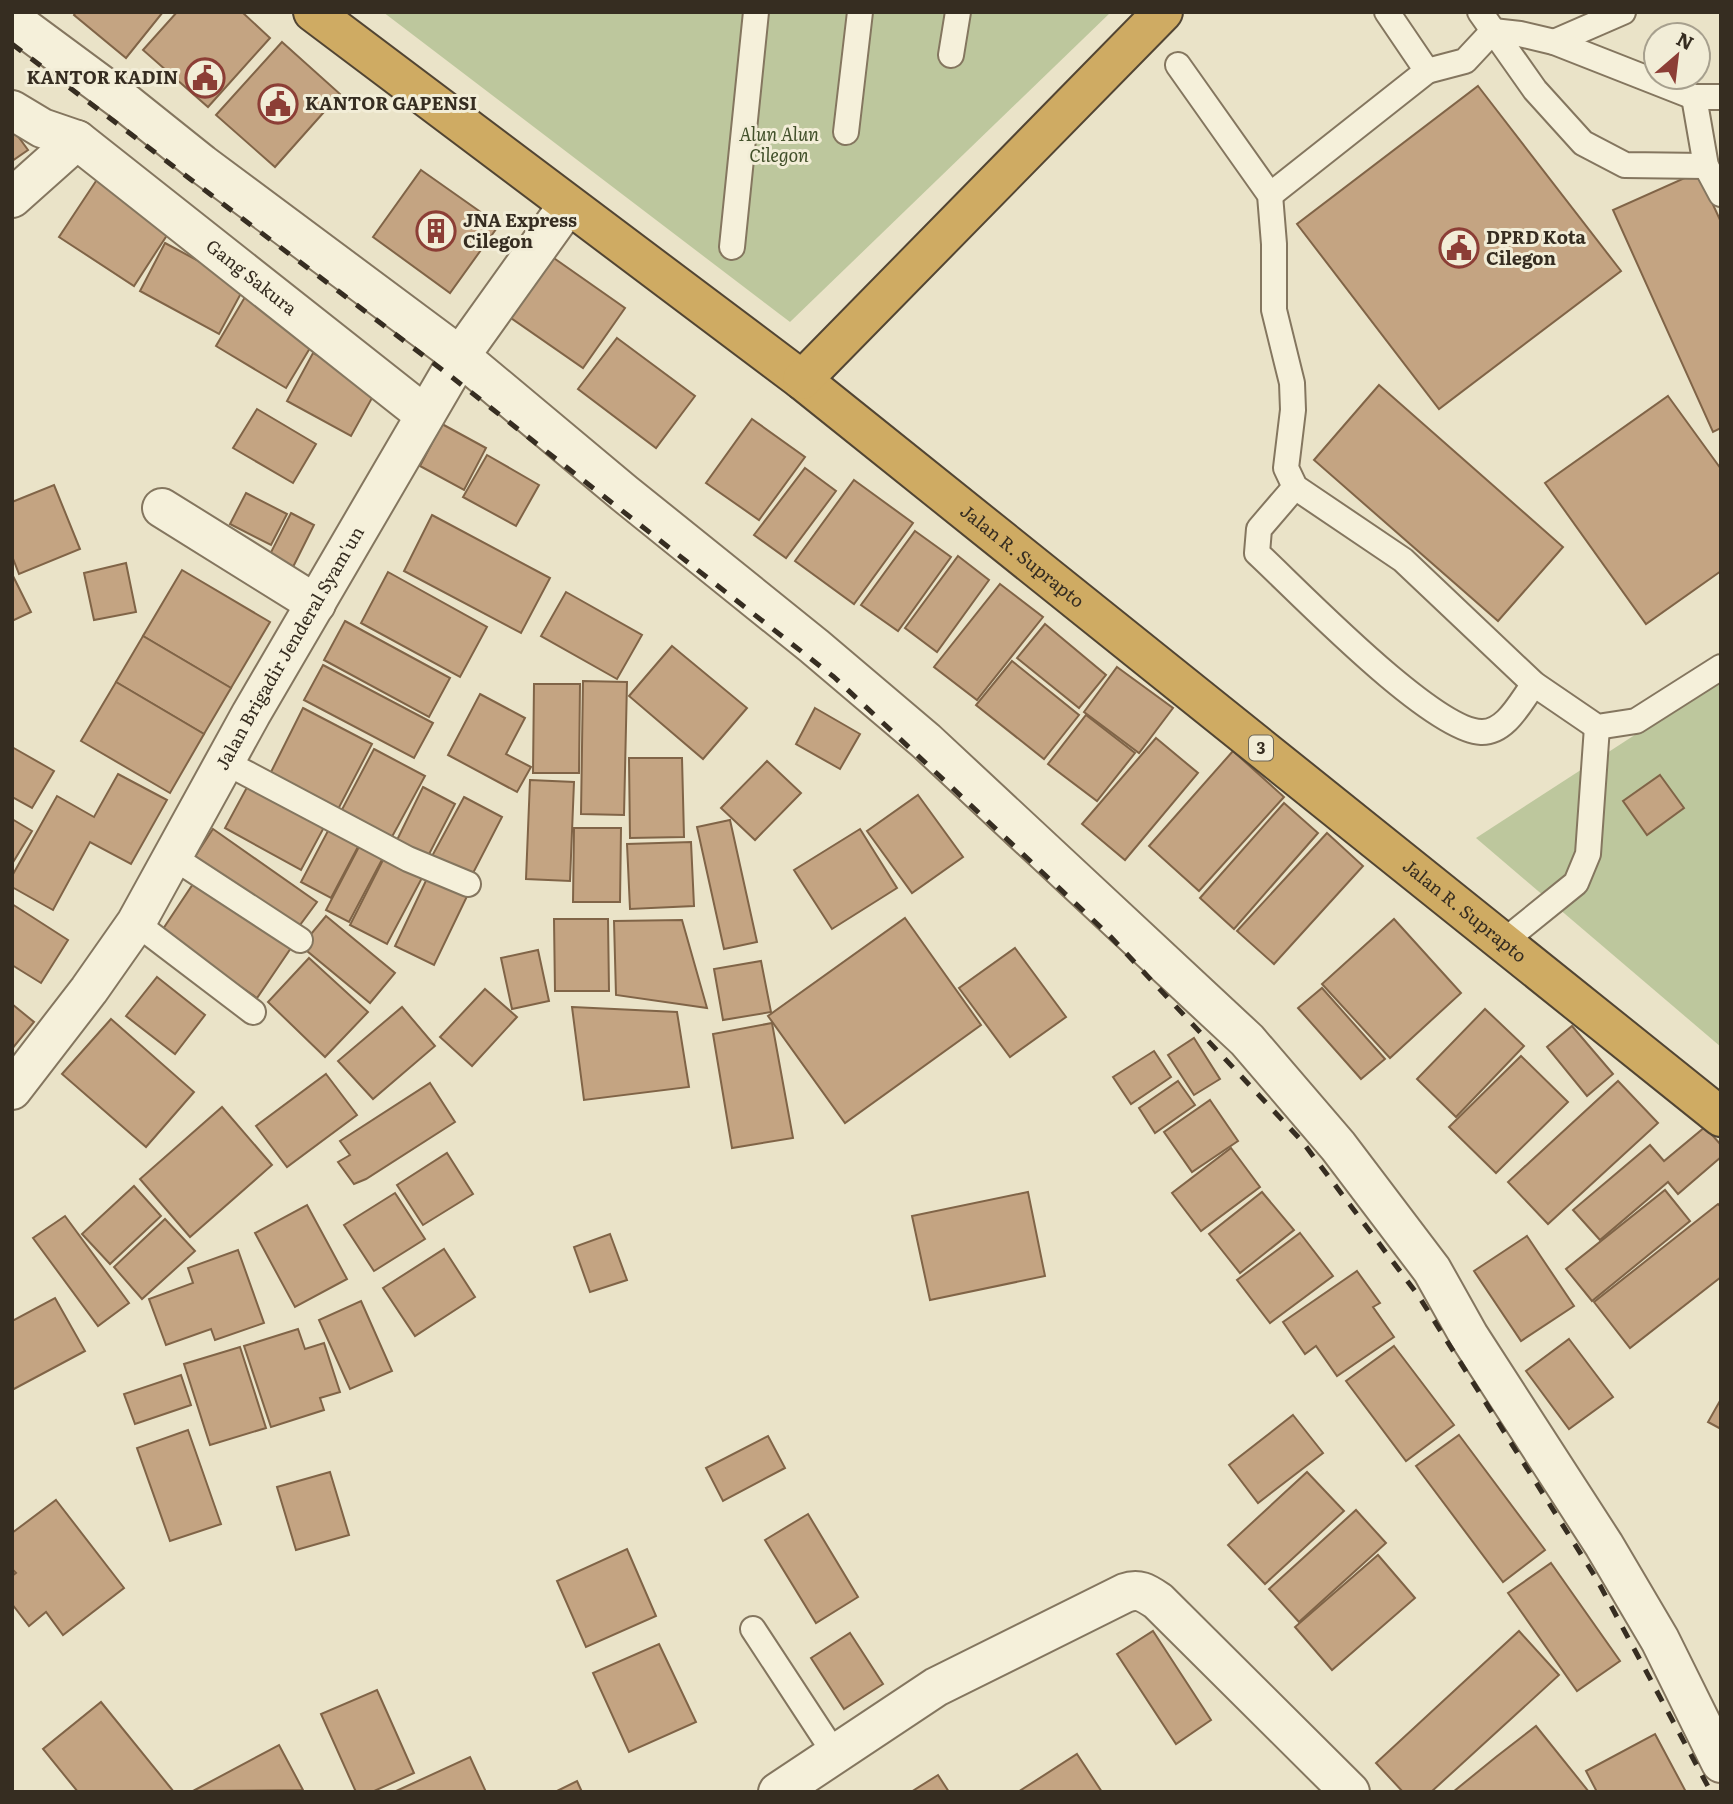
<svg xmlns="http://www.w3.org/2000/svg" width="1733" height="1804" font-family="Literata,serif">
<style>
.green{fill:#bdc79d}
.building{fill:#c4a482;stroke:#806447;stroke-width:2}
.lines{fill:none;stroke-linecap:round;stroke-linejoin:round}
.lane-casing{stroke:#84765f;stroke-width:28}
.street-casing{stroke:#84765f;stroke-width:42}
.highway-casing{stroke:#524533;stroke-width:42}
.lane{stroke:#f5f0da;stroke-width:24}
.street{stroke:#f5f0da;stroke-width:38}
.highway{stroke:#cfab63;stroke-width:38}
.rail{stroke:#362d21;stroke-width:5;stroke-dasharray:12 12;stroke-linecap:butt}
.labels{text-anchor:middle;stroke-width:6;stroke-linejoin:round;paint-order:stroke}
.shield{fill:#f2edd7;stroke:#6e6758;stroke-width:2}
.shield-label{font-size:16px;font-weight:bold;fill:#362d21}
.poi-label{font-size:18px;font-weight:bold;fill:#362d21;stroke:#f2edd7;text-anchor:start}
.park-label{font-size:18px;font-style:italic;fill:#42502a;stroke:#f2edd7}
.street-label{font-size:18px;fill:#362d21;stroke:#f2edd7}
</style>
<rect width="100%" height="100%" fill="#eae3c8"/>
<!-- green -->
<g class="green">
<polygon points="383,12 1111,12 790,322"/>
<polygon points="1721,679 1721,1047 1476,838"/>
</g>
<!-- building -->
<g class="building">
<polygon points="76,12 163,12 126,58 74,15"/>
<polygon points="177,12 242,12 270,38 208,107 143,50"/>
<polygon points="282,42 340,94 275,167 216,115"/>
<polygon points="1478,86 1621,271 1439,409 1297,224"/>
<polygon points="12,128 28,150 12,161"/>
<polygon points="421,170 499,225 450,293 373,237"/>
<polygon points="1698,172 1721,222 1721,428 1713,432 1613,210"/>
<polygon points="98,178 173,226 134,286 59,237"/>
<polygon points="165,243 245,286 219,334 140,291"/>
<polygon points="548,254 625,308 583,368 505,314"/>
<polygon points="245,297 316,338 286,388 216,346"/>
<polygon points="617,338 695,396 656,448 578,389"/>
<polygon points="313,353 377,389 351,436 287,401"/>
<polygon points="1379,385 1563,547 1498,621 1314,460"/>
<polygon points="1668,396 1721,469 1721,571 1646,624 1545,483"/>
<polygon points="257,409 316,444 293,483 233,448"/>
<polygon points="752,419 805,457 759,520 706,483"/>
<polygon points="442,424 486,448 464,490 420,466"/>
<polygon points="487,455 539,485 516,526 463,497"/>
<polygon points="805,468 836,491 786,558 754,535"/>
<polygon points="854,480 913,523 854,604 795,561"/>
<polygon points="54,485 80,549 19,574 12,556 12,502"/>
<polygon points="246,493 287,514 271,545 230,524"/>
<polygon points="291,513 314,525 288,577 265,564"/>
<polygon points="432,515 550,578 521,633 404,571"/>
<polygon points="915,531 951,557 898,631 861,605"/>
<polygon points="958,556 989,580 937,652 905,628"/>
<polygon points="126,563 136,612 94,620 84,573"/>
<polygon points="182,570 270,622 231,688 143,636"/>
<polygon points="388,572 487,627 460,677 361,623"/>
<polygon points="12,574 31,612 12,621"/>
<polygon points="1000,584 1043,617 977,700 934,667"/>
<polygon points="566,592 642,635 617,679 541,636"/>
<polygon points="345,621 450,678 429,717 324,660"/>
<polygon points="1045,624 1106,675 1079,708 1017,658"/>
<polygon points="143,636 231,688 204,734 116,682"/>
<polygon points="672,646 747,708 703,759 629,696"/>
<polygon points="1012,661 1079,715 1044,759 976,705"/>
<polygon points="323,665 433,723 414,758 304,700"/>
<polygon points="1117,667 1173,708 1139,753 1084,712"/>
<polygon points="583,681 627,682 624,815 581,814"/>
<polygon points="116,682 204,734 170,793 81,741"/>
<polygon points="534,684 580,684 579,773 533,773"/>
<polygon points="480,694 525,718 506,754 531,767 517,792 448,755"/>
<polygon points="303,708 372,744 334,817 266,782"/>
<polygon points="815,708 860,734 840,769 796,744"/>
<polygon points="1086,715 1135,753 1097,801 1048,764"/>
<polygon points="1156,738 1198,773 1125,860 1082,824"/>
<polygon points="12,747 54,771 32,808 12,797"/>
<polygon points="374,749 425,776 387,846 337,819"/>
<polygon points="1233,751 1284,797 1199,891 1149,846"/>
<polygon points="629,758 682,758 684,837 630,838"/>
<polygon points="767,761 801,793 755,840 721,808"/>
<polygon points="118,774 167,800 131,864 90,842 53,910 12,887 12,876 57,796 94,817"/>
<polygon points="1660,775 1684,808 1647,835 1623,801"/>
<polygon points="252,778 328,820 301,870 225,828"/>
<polygon points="530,780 574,782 570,881 526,879"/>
<polygon points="423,787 455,804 426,860 395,844"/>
<polygon points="918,795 963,857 912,893 867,831"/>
<polygon points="464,797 502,817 470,879 431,858"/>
<polygon points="1284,803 1318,833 1234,929 1200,898"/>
<polygon points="12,819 32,831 12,864"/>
<polygon points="730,820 757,942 724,949 697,827"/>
<polygon points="330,827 360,843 331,898 301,882"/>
<polygon points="574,828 621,828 620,902 573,902"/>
<polygon points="213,829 317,902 294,933 192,861"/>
<polygon points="860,829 897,888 832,929 794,870"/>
<polygon points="1327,833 1363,866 1274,964 1237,931"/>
<polygon points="362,841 385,854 349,922 326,910"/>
<polygon points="691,842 694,906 630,909 627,844"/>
<polygon points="385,856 423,876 387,944 350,925"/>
<polygon points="431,870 471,888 434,965 395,946"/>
<polygon points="197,878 293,945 257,998 161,932"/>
<polygon points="12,904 68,940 41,983 12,965"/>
<polygon points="326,916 395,973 370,1003 301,946"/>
<polygon points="905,918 981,1025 845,1123 768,1016"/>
<polygon points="554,919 608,919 609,991 555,991"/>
<polygon points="1394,919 1461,993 1390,1058 1322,984"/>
<polygon points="682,920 707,1008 616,995 614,921"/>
<polygon points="1015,948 1066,1017 1010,1057 959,988"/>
<polygon points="538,950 549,1001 512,1009 501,958"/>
<polygon points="309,958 368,1012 325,1057 268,1002"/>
<polygon points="761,961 771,1012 723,1020 714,969"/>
<polygon points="157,977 205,1015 175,1054 126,1016"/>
<polygon points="1322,988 1385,1059 1361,1079 1298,1008"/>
<polygon points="485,989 517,1017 472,1066 440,1037"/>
<polygon points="12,1004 34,1022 12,1049"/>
<polygon points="402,1007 435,1046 373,1099 338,1061"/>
<polygon points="572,1007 677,1012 689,1087 584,1100"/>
<polygon points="1485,1009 1524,1046 1456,1117 1417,1079"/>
<polygon points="111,1019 194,1092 146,1147 62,1074"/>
<polygon points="772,1023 793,1138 732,1148 713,1034"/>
<polygon points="1572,1026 1613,1074 1587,1096 1547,1047"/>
<polygon points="1194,1038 1220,1079 1194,1095 1168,1055"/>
<polygon points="1154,1051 1171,1077 1131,1104 1113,1077"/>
<polygon points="1521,1056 1568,1102 1496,1173 1449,1127"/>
<polygon points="326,1074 357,1115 287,1167 256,1126"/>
<polygon points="1178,1081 1195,1105 1155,1133 1139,1108"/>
<polygon points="1618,1081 1658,1123 1548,1224 1508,1182"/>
<polygon points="430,1083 455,1122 366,1179 354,1184 338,1162 350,1155 340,1141"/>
<polygon points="1210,1100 1238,1141 1192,1172 1164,1132"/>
<polygon points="222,1107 272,1165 190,1237 140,1179"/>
<polygon points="1705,1127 1721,1145 1721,1157 1678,1194 1668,1182 1600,1240 1573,1210 1650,1145 1664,1161"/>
<polygon points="1231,1148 1260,1187 1201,1231 1172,1193"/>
<polygon points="447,1153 473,1194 423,1225 397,1185"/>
<polygon points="134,1186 161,1216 110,1264 82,1234"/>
<polygon points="1665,1190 1690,1221 1592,1301 1566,1269"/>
<polygon points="1028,1192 1045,1276 930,1300 912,1216"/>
<polygon points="1262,1192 1294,1230 1240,1273 1209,1234"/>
<polygon points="395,1193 425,1239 374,1271 344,1225"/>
<polygon points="1718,1204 1721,1207 1721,1277 1630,1348 1594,1302"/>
<polygon points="307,1205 347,1279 295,1307 255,1233"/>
<polygon points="65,1216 129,1303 98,1326 33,1238"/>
<polygon points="165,1219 195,1251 142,1299 114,1267"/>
<polygon points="1300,1233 1333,1276 1270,1323 1237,1280"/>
<polygon points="610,1234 627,1280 590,1292 574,1247"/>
<polygon points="1527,1236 1574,1306 1521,1341 1474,1271"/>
<polygon points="444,1249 475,1297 415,1336 383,1288"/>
<polygon points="238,1250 264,1323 215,1340 211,1329 166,1345 149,1299 193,1283 188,1268"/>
<polygon points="1357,1271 1380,1303 1373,1307 1394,1337 1337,1376 1316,1346 1305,1354 1283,1322"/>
<polygon points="55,1298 85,1351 12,1390 12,1321"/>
<polygon points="361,1301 392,1371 350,1389 319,1320"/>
<polygon points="298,1329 305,1349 324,1343 340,1392 320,1398 324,1410 271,1427 244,1346"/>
<polygon points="1569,1339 1613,1397 1569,1429 1526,1371"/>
<polygon points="1394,1346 1454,1425 1406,1461 1346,1381"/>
<polygon points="240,1347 266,1428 210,1445 184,1364"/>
<polygon points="181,1375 191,1405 135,1424 124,1394"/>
<polygon points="1721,1399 1721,1429 1708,1422"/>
<polygon points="1293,1415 1323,1453 1258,1503 1229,1465"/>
<polygon points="188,1430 221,1524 170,1541 137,1448"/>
<polygon points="1459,1435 1545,1550 1503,1582 1416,1466"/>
<polygon points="768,1436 785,1468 723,1501 706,1468"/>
<polygon points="330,1472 349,1535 296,1550 277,1487"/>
<polygon points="1307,1472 1344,1511 1265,1584 1228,1545"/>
<polygon points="56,1500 124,1588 63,1635 46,1612 29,1626 12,1604 12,1576 16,1573 12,1569 12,1533"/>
<polygon points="1356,1510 1386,1543 1299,1622 1269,1589"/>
<polygon points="808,1514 858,1597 816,1623 765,1540"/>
<polygon points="627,1549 656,1616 586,1647 557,1581"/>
<polygon points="1378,1555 1415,1598 1332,1670 1295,1627"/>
<polygon points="1551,1563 1620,1661 1577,1691 1508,1593"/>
<polygon points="1153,1631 1211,1720 1176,1744 1117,1654"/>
<polygon points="1519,1631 1559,1675 1431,1792 1403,1792 1376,1763"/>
<polygon points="850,1633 883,1684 844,1709 811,1658"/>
<polygon points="659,1644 696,1722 629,1752 593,1673"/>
<polygon points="377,1690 414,1773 372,1792 356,1792 321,1714"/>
<polygon points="101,1702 174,1792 78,1792 43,1749"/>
<polygon points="1536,1726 1589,1792 1453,1792 1496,1757"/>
<polygon points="1655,1734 1686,1792 1597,1792 1586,1771"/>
<polygon points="279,1745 303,1790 193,1791"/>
<polygon points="1077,1754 1102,1792 1018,1792"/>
<polygon points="470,1757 486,1792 394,1792"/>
<polygon points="938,1775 949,1792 911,1792"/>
<polygon points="577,1781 582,1792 555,1792"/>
</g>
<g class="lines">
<!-- lane casing -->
<g class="lane-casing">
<g id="lane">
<polyline points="1480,12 1535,90 1583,143 1625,165 1706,166"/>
<polyline points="1554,42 1623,12"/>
<polyline points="951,55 958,12"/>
<polyline points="1178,65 1270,195 1274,244 1274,310 1292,383 1293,410 1286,468 1295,487 1403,560 1534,684 1597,727 1636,721 1721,667"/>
<polyline points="1427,71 1465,61 1493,31 1520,34 1554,42 1694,97 1721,97"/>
<polyline points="1694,97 1706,166 1721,194"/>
<polyline points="846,132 860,12"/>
<polyline points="1270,195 1427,71 1387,12"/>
<polyline points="732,247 756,12"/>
<path d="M1295 487 1259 529 1257 553C1298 591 1431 730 1481 732 1506 733 1521 701 1534 684"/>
<polyline points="225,762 408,859 468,884"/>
<polyline points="173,857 300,940"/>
<polyline points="136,923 253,1012"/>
<polyline points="1503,942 1576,883 1588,854 1597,727"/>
<polyline points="753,1629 835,1754"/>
</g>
</g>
<!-- street casing -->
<g class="street-casing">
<g id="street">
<polyline points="12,19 127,104 202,164 460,356 624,493 814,646 926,741 1247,1040 1338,1146 1432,1270 1469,1336 1604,1545 1660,1640 1721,1763"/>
<path id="s1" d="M12 110 42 128 77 140 425 415"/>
<polyline points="12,198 77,140"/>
<polyline points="162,508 316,604"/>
<path id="s2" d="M12 1090 89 990 136 923 251 714 460 356 568 205"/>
<path d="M778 1792 936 1687 1125 1593C1139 1588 1146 1593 1158 1601L1350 1792"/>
</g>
</g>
<!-- highway casing -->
<g class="highway-casing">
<g id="highway">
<path id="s3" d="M313 12 802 380 1721 1117"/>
<polyline points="802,380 1163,12"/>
</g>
</g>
<!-- lane -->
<use href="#lane" class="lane"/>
<!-- street -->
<use href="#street" class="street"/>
<!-- highway -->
<use href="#highway" class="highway"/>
<!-- rail -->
<polyline class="rail" points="12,44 449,375 834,677 1108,934 1301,1140 1418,1295 1596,1578 1711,1792"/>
</g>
<!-- icons -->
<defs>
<g id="civic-ring" transform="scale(2.0125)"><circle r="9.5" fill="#f2edd7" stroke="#8c3e36" stroke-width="1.5"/><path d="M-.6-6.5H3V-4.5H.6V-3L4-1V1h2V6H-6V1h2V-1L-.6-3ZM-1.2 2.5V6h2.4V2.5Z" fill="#8c3e36"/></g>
<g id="building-ring" transform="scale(2.0125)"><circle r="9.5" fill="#f2edd7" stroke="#8c3e36" stroke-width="1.5"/><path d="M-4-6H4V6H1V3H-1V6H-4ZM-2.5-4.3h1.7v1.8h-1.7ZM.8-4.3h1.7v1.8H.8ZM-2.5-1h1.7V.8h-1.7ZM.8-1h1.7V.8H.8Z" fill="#8c3e36"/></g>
</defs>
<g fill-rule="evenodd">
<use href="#civic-ring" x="205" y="78"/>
<use href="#civic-ring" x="278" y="104"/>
<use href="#building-ring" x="436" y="231"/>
<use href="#civic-ring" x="1459" y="248"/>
</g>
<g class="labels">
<!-- shield labels -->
<rect class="shield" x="1249" y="735.5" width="24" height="25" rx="5"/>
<g class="shield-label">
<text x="1261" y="754">3</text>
</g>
<!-- poi labels -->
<g class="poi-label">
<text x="178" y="84" text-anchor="end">KANTOR KADIN</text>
<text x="305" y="110">KANTOR GAPENSI</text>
<text x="463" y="227">JNA Express<tspan x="463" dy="21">Cilegon</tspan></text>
<text x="1486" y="244">DPRD Kota<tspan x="1486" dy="21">Cilegon</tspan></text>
</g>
<!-- park labels -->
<g class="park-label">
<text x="779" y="141">Alun Alun<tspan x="779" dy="21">Cilegon</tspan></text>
</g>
<!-- street labels -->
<g class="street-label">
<text dy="6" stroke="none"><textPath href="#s1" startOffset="294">Gang Sakura</textPath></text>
<text dy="6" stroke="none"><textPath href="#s3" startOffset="894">Jalan R. Suprapto</textPath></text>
<text dy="6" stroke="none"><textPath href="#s2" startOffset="523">Jalan Brigadir Jenderal Syam'un</textPath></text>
<text dy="6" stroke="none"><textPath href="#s3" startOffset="1461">Jalan R. Suprapto</textPath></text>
</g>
</g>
<!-- border -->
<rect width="1733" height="1804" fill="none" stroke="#362d21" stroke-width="28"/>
<!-- north arrow -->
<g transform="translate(1677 56) rotate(28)"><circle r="33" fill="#f2edd7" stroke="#a7a08e" stroke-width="2"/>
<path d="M0-5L12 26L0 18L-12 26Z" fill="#8c3e36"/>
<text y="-10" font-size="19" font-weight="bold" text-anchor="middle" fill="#362d21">N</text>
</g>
</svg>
